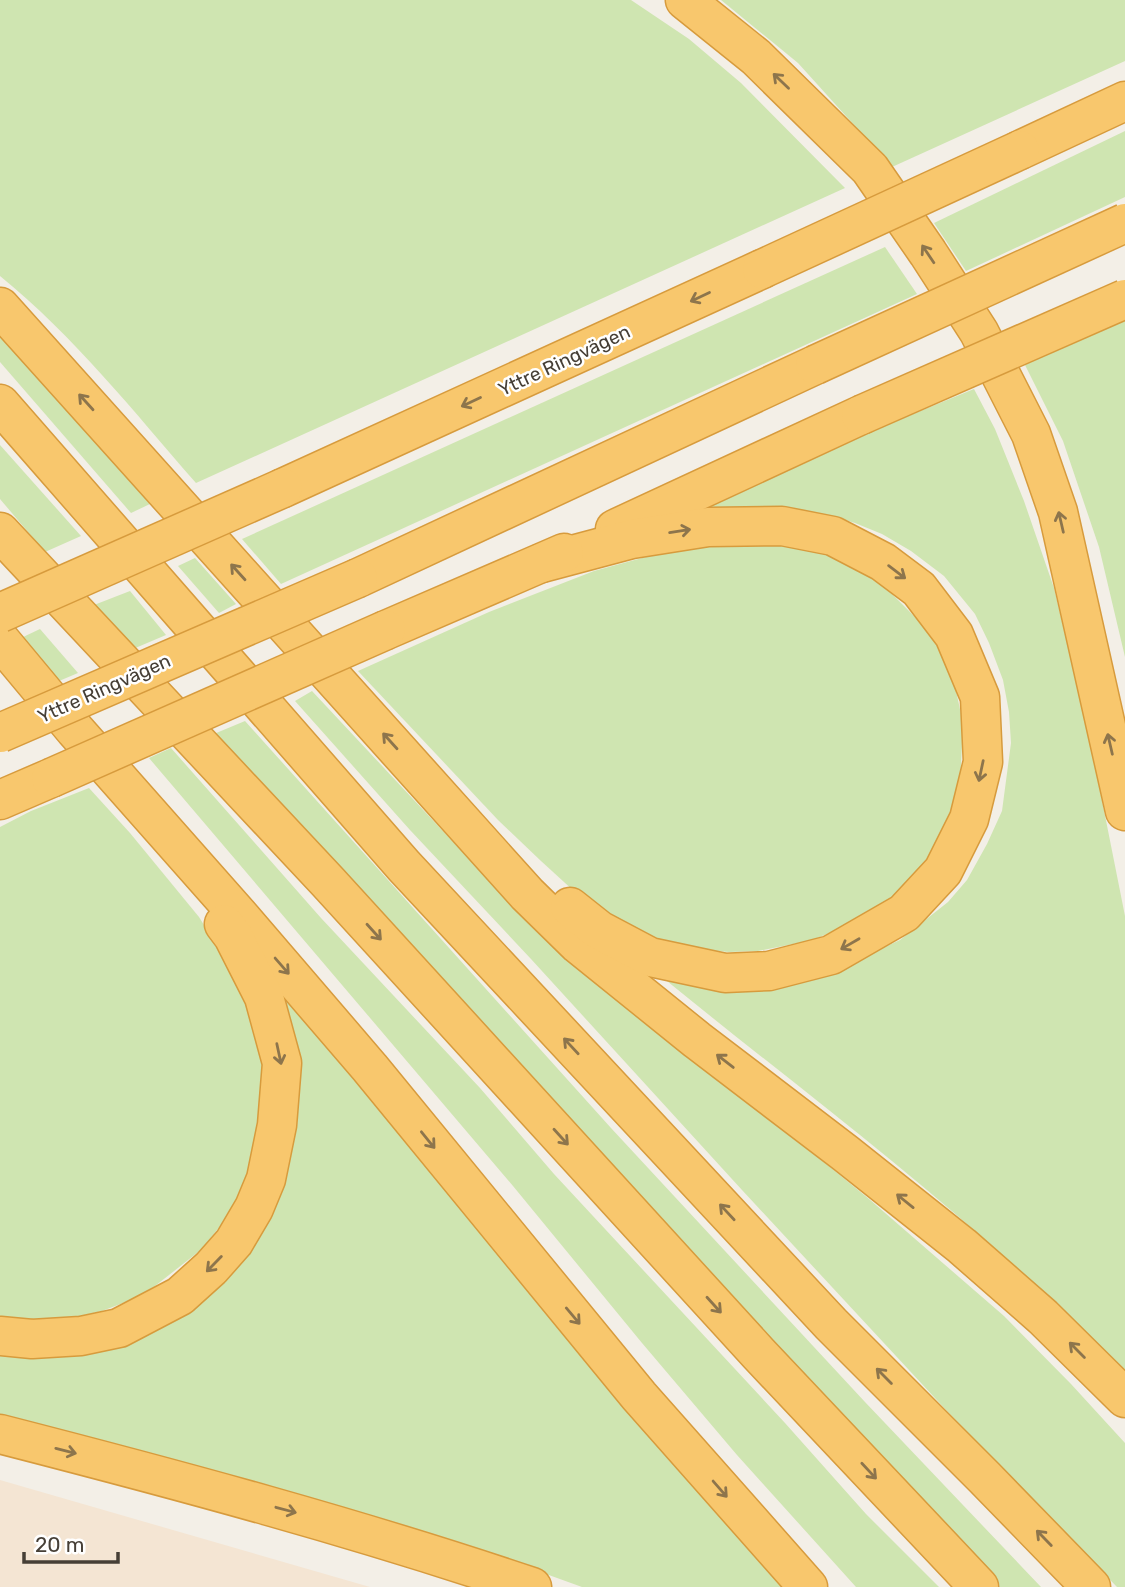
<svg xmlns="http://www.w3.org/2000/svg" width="1125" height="1587" font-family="Rubik,sans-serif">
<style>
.commercial{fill:#f4e5d3}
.green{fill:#cfe5b1}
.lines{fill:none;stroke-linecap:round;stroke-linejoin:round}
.highway-casing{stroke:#d79b3d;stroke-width:41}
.highway{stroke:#f8c76d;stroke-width:38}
.highway-bridge-casing{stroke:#d79b3d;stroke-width:41;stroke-linecap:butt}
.highway-bridge{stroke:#f8c76d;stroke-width:38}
.oneway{stroke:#8d754c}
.labels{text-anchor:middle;stroke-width:5;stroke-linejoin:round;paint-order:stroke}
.street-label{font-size:19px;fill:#463f36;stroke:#fff}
</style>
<rect width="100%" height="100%" fill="#f3efe7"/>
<!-- commercial -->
<polygon class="commercial" points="0,1480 370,1587 0,1587"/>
<!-- green -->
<g class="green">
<path d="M0 0H631L689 39 741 83 845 188 196 483C134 412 74 336 0 276Z"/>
<polygon points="721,0 1125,0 1125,61 892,167 798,63"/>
<polygon points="1125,131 1125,197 966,271 934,223"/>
<polygon points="885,247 917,294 281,584 242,539"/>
<polygon points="1125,314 1125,657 1099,547 1063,441 1022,359"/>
<polygon points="0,332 150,504 131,513 0,362"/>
<path d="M974 389 995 429 1024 501 1054 588 1089 735 1125 916V1375C986 1225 820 1106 662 977L830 972 900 940 948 902 967 880 987 844 1002 811 1011 743 1009 712 1003 680 989 643 975 614 944 576 911 551 882 534 855 523 829 515 778 508 688 514 896 421Z"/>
<polygon points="0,445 81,536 45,552 0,499"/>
<polygon points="758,539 827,554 858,568 880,582 930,632 942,652 953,677 963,723 960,786 955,810 932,852 902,890 880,906 863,918 813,940 758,951 729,952 705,950 649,938 626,926 576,893 541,861 498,820 358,671 489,612 594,571 679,548"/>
<polygon points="195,558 236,604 219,613 178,566"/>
<polygon points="130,591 166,635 133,649 94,605"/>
<polygon points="40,629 78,673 59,681 21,638"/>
<polygon points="312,691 485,876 581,963 869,1199 1004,1316 1071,1384 1125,1443 1125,1587 1117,1587 947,1411 742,1190 531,959 410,830 295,701"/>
<polygon points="245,721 611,1128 865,1402 1041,1587 991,1587 209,736"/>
<polygon points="171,748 321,918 480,1088 554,1174 785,1423 866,1514 939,1587 856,1587 737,1455 642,1343 513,1186 149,758"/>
<polygon points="89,788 130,833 199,917 221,952 252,1016 261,1049 263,1084 255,1166 242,1193 225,1220 202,1249 155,1286 131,1300 102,1311 64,1320 39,1322 0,1319 0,827 31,811"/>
<polygon points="270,976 785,1587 582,1587 485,1552 0,1417 0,1352 120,1342 289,1158 297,1126 298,1101"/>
</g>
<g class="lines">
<!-- highway casing -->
<g class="highway-casing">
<g id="highway">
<polyline points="685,0 756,57 870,169 928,253 979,332 1031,434 1058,512 1125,811"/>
<polyline points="1020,150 1125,101"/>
<polyline points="0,307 527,894 578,944 697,1040 845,1153 962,1246 1043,1317 1125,1398"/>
<polyline points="0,404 404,866 831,1324 985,1478 1091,1587"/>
<polyline points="283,488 762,269"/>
<polyline points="615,529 861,415"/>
<polyline points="0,532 328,882 759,1354 979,1587"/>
<polyline points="542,563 632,539 708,527 782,526 833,536 883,562 919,589 954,635 980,697 983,762 969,819 943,871 904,913 831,955 769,971 725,973 650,957 599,930 570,907"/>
<polyline points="358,578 815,365"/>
<polyline points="386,630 564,553"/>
<polyline points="0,640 75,730 243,920 370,1068 639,1396 808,1587"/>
<polyline points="0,800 51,778"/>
<polyline points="0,1336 32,1339 81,1336 119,1328 180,1296 211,1268 234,1242 254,1208 266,1179 277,1125 282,1063 264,997 233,936 224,924"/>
<path d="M0 1434C179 1480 357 1528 532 1587"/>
</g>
</g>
<!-- highway -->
<use href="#highway" class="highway"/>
<!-- highway-bridge casing -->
<g class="highway-bridge-casing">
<g id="highway-bridge">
<polyline points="762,269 1020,150"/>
<polyline points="815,365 1125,223"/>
<polyline points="861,415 1125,299"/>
<polyline points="0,613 283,488"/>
<polyline points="0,733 358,578"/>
<polyline points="51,778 386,630"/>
</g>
</g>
<!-- highway-bridge -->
<use href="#highway-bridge" class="highway-bridge"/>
</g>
<!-- one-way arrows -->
<defs><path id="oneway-shaft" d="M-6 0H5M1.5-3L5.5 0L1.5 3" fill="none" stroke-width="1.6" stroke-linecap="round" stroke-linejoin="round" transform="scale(1.75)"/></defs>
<g class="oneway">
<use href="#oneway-shaft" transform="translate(781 81) rotate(-136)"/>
<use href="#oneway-shaft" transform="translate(928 254) rotate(-124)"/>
<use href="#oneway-shaft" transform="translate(700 297) rotate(155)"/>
<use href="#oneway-shaft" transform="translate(86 402) rotate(-132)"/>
<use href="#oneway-shaft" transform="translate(471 402) rotate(155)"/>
<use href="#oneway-shaft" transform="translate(1061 522) rotate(-103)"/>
<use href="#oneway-shaft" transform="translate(680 531) rotate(-9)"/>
<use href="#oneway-shaft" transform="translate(238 572) rotate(-132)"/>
<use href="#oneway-shaft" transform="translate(897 572) rotate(37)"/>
<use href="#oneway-shaft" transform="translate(390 741) rotate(-132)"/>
<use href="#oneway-shaft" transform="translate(1110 744) rotate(-103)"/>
<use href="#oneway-shaft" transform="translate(981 771) rotate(102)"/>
<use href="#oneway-shaft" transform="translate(374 932) rotate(48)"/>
<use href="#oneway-shaft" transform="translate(850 944) rotate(150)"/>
<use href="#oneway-shaft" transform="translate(282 966) rotate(49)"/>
<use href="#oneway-shaft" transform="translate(571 1046) rotate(-133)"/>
<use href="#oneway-shaft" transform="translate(279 1054) rotate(78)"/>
<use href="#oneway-shaft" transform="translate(725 1061) rotate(-142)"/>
<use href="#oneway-shaft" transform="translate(561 1137) rotate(48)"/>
<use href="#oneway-shaft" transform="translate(428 1140) rotate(51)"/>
<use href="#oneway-shaft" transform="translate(905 1201) rotate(-141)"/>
<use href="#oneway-shaft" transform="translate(727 1212) rotate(-133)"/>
<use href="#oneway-shaft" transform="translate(214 1264) rotate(134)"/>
<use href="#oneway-shaft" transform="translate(714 1305) rotate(48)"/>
<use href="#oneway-shaft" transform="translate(573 1316) rotate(50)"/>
<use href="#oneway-shaft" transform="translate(1077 1350) rotate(-135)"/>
<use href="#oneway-shaft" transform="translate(884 1376) rotate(-135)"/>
<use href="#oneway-shaft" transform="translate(66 1451) rotate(14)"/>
<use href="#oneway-shaft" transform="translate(869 1471) rotate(47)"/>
<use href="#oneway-shaft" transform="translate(720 1489) rotate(49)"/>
<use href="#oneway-shaft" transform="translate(286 1510) rotate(15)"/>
<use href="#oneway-shaft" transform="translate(1044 1538) rotate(-134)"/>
</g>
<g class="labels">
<!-- street labels -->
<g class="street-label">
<text transform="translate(564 360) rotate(-25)" y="7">Yttre Ringvägen</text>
<text transform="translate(104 688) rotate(-24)" y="7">Yttre Ringvägen</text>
</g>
</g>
<!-- scale -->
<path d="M24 1552v10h94v-10" fill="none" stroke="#463f36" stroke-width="3.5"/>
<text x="35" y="1552" font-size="21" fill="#463f36" stroke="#ffffff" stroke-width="5" paint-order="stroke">20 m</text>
</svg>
